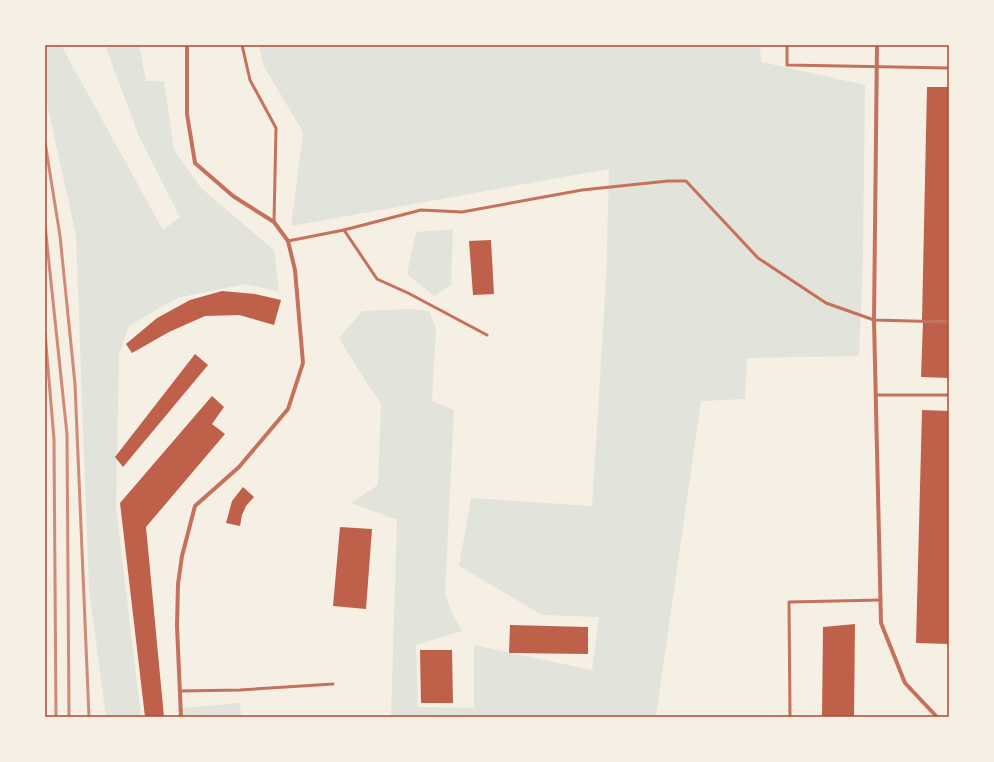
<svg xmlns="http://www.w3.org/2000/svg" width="994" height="762" font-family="Manrope,sans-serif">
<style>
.green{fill:#e2e4dc}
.building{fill:#bf614a}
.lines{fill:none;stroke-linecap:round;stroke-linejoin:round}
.service{stroke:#c5725c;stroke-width:3}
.minor{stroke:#c5725c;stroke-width:4}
.rail{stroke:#cf8b77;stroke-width:3}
.neatline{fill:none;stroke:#b5482f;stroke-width:1.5}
</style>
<rect width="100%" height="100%" fill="#f6efe4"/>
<!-- green -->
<g class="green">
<polygon points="45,45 61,45 163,230 180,217 138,134 105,45 139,45 146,81 164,81 174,150 201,188 274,250 279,292 245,284 177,298 129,326 119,354 116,507 141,717 106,717 89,590 76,236 45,94"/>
<polygon points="259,45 759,45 762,62 865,85 863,256 859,356 747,358 745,399 701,401 656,716 760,715 760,717 391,717 397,520 351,503 378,485 381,403 368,385 339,338 362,311 410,309 429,311 436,328 432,401 454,410 445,593 451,611 462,631 416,645 418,707 474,708 474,645 592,670 599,617 542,615 459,566 471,498 592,506 606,280 609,169 291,226 303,132 263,65"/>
<polygon points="453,229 451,285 434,296 407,274 416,232"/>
<polygon points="240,703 241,717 183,717 181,708"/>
</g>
<!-- building -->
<g class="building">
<polygon points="927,87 949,87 949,321 922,320"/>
<polygon points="491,240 494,294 473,295 469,241"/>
<polygon points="222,291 255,294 281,300 274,325 239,315 205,316 169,332 132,353 126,344 157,318 190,300"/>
<polygon points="923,322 949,323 949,378 921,377"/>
<polygon points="195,354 208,365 123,467 115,457"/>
<polygon points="212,396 224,407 212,424 225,434 146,527 164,717 145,717 120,503"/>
<polygon points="922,410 949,411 949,644 916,643"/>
<polygon points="243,487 254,497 246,506 242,515 240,526 226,523 232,501"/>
<polygon points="340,527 372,529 366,609 333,606"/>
<polygon points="855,624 854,717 822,717 823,627"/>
<polygon points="510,625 588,627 588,654 509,653"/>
<polygon points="420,650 452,650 453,703 421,703"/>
</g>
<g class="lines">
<!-- service -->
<g class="service">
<polyline points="242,45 250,80 276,128 274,222"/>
<polyline points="787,45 787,65 949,68"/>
<polyline points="344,230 421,210 462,212 582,190 668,181 686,181 758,258 826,303 874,320 949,322"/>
<polyline points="288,241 344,230 377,279 408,293 487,335"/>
<polyline points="876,395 949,395"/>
<polyline points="180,691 240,690 333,684"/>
<polyline points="790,717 789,602 881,600"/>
</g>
<!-- minor -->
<g class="minor">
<polyline points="877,45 874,320 881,623 905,683 937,717"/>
<polyline points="181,717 177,626 178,584 182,556 195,506 239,467 288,409 303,363 295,270 288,241 274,222 233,196 195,163 187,114 187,45"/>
</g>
<!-- rail -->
<g class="rail">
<polyline points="45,142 60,236 75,384 89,717"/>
<polyline points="45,225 67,434 69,717"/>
<polyline points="45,333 54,439 56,717"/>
</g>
</g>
<!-- border -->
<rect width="994" height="762" fill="none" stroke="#f6efe4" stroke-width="92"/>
<rect x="46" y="46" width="902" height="670" class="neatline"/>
</svg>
